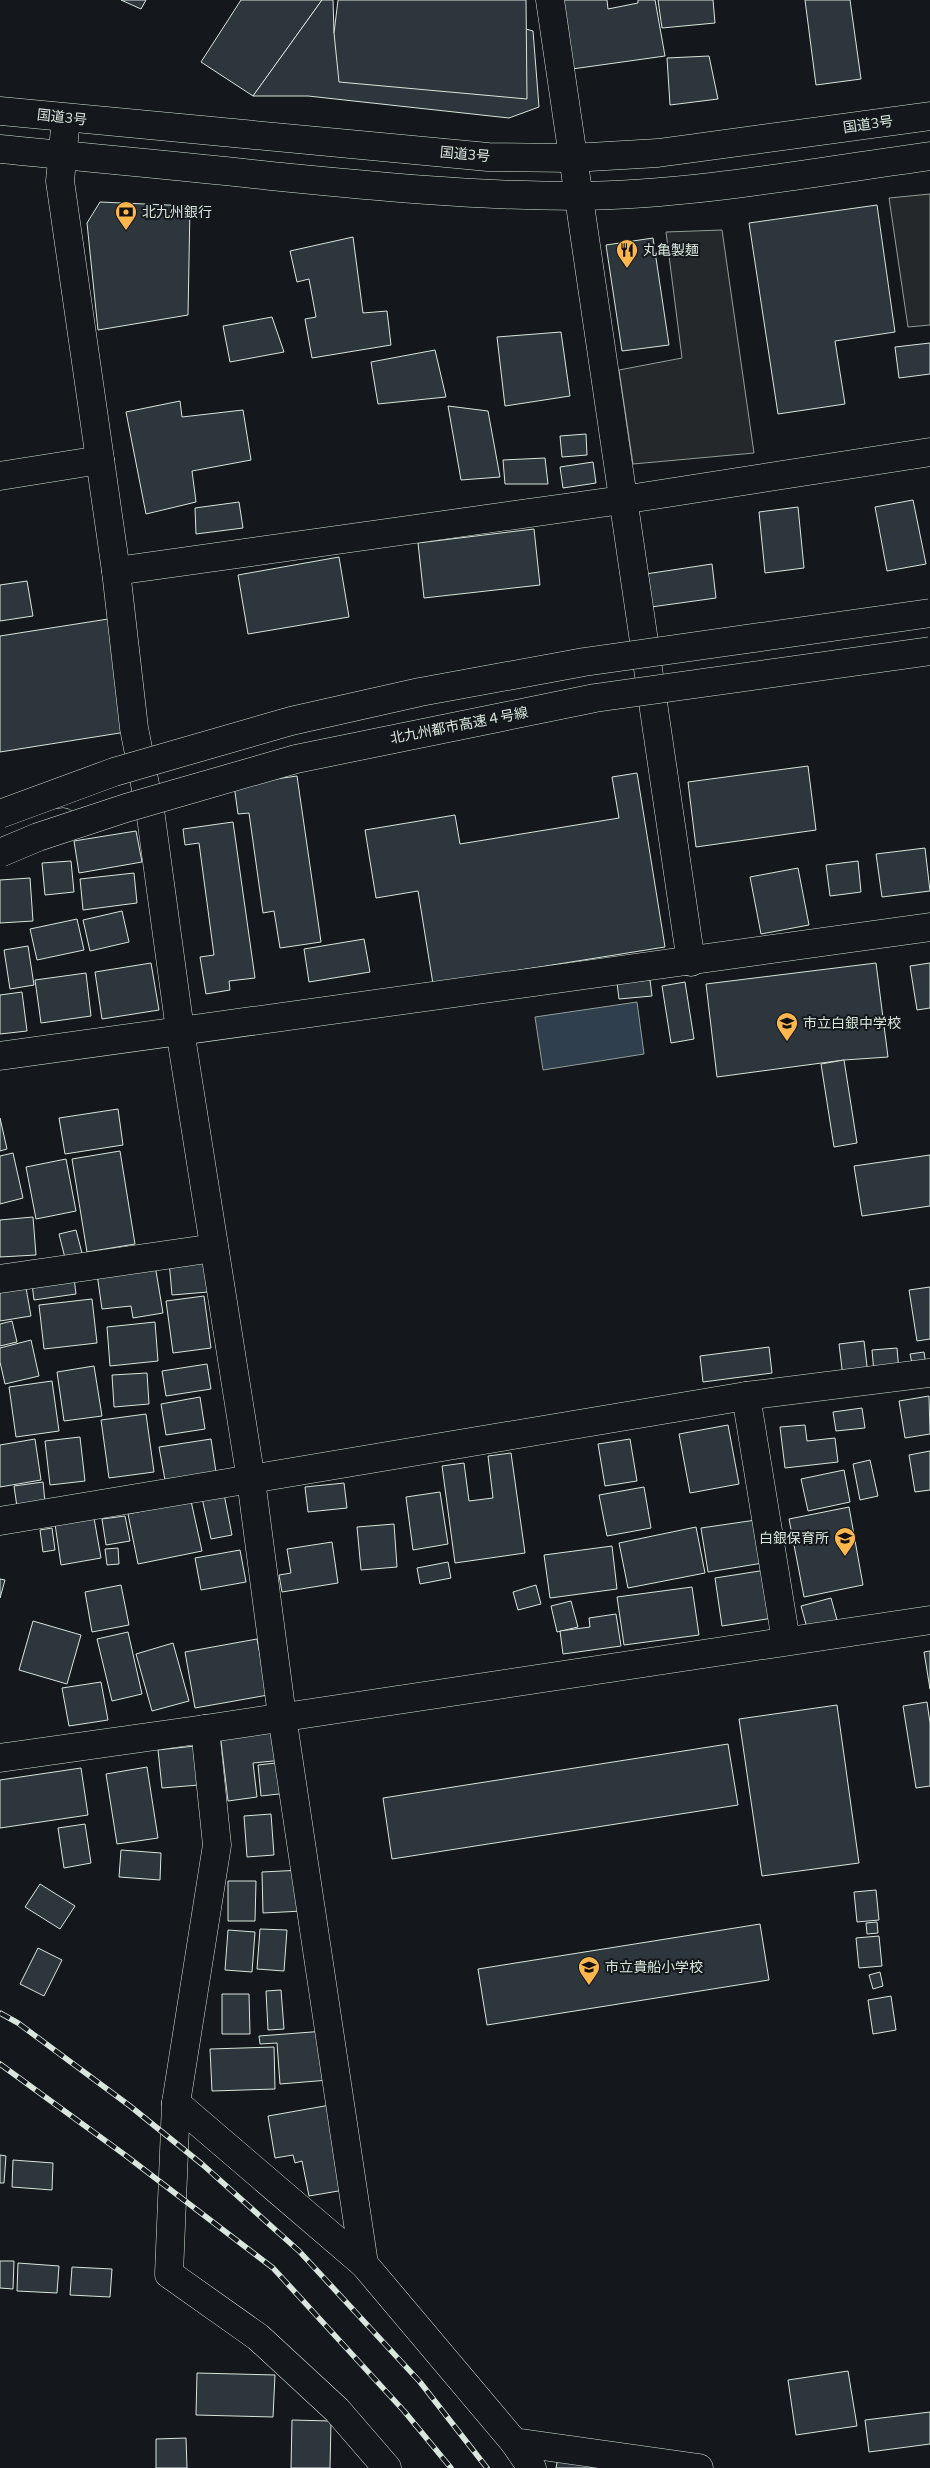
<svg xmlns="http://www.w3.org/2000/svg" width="930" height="2468" font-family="'Nunito Sans','Noto Sans JP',sans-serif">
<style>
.parking{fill:#24282b;stroke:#939e99}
.water{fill:#2f3f4d;stroke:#939e99}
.building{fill:#2c363c;stroke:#d8e6dc}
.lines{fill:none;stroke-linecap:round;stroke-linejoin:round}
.minor-casing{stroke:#d8e6dc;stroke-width:29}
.highway-casing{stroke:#d8e6dc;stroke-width:29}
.minor{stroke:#14181c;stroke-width:28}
.highway{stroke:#14181c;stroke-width:28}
.rail-casing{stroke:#d8e6dc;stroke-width:5.5}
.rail{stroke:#14181c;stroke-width:4;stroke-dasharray:11;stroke-linecap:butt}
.highway-bridge-casing{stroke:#d8e6dc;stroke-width:29;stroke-linecap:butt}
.highway-bridge{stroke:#14181c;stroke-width:28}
.labels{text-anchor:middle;stroke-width:4;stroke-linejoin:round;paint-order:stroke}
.street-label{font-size:14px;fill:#d8e6dc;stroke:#14181c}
.poi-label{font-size:14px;fill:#d8e6dc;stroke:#14181c;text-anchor:start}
</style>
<rect width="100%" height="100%" fill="#14181c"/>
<!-- parking -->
<g class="parking">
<polygon points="930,194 930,325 908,327 889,198"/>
<polygon points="722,230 754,453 633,464 619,370 682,358 666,232"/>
</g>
<!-- water -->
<polygon class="water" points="637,1002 644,1054 543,1070 535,1017"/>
<!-- building -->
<g class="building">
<polygon points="121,0 146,0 141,9"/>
<polygon points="241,0 322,0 253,96 201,62"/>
<polygon points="322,0 333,0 334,33 526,29 533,31 539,107 509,118 308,96 253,96"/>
<polygon points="338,0 526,0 527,99 339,82 334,33"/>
<polygon points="560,0 607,0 608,9 638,3 638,0 655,0 665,56 565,70"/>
<polygon points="658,0 713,0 715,23 662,28"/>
<polygon points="805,0 850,0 861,79 816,85"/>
<polygon points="709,56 718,99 670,105 667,58"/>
<polygon points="100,202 190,206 188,315 98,330 87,223"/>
<polygon points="877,205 895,332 835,341 845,404 778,414 749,223"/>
<polygon points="353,237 363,313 387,311 391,345 312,358 305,319 316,317 309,279 297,282 290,251"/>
<polygon points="653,238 669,345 622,351 606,245"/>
<polygon points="272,317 284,352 230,362 223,326"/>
<polygon points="561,332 570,396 505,406 497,337"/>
<polygon points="930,343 930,374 899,378 895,347"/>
<polygon points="435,350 446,397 378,404 371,362"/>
<polygon points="180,401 182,417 243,410 251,460 192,471 196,502 146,514 126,412"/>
<polygon points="448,406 488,411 500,477 461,480"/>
<polygon points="586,434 587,455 562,457 560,436"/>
<polygon points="545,458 548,484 505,484 503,460"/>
<polygon points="593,462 596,483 563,488 560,467"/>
<polygon points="913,500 926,564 887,571 875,507"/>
<polygon points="239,502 243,528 196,534 195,508"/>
<polygon points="798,507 804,568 765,573 759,512"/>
<polygon points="534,529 540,585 424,598 418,543"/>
<polygon points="339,557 349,617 248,634 238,575"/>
<polygon points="712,564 716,598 644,608 639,575"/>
<polygon points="27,581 33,616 0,621 0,585"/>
<polygon points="108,619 126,732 0,752 0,636"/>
<polygon points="808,766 816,830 696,847 688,782"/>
<polygon points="637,773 665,947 433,984 418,891 376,898 365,830 455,815 460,844 619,818 612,777"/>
<polygon points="297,776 321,942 280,948 274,911 263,913 249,813 238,814 234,785"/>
<polygon points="233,822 255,978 229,981 230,990 206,994 200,957 214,955 199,843 185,845 183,829"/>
<polygon points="136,831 142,862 79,873 74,841"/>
<polygon points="925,848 930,891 882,897 876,854"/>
<polygon points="71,861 74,892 45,895 42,863"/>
<polygon points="858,861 861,892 830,896 826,865"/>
<polygon points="798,868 809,925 761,934 750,877"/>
<polygon points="134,873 137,903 83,910 80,879"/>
<polygon points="30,878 33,921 0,923 0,880"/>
<polygon points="122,911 129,942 90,951 83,920"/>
<polygon points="77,919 84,950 37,960 30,929"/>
<polygon points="364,939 370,972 309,982 304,949"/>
<polygon points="28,946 34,985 10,989 4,950"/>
<polygon points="151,963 159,1010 102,1019 95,972"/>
<polygon points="876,963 888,1057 844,1060 717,1077 706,984"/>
<polygon points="930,963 930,1008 917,1010 910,966"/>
<polygon points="86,973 91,1016 41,1023 35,980"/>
<polygon points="650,980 652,996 619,999 617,983"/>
<polygon points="685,982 694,1039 671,1043 662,986"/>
<polygon points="22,992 27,1031 0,1034 0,995"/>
<polygon points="844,1060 857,1143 834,1147 821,1064"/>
<polygon points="118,1109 123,1145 65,1154 59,1118"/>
<polygon points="0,1118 7,1149 0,1151"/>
<polygon points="120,1151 135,1244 87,1252 72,1159"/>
<polygon points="13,1153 23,1198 0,1204 0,1156"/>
<polygon points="930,1155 930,1206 862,1216 854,1166"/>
<polygon points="66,1159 76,1211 36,1219 26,1167"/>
<polygon points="33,1217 36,1255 0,1257 0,1220"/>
<polygon points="76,1230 83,1257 66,1262 59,1234"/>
<polygon points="206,1258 208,1292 172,1295 169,1261"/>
<polygon points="155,1265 163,1313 133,1318 131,1306 102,1309 97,1274"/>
<polygon points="74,1278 76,1294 34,1300 32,1284"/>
<polygon points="930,1287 930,1339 917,1341 909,1290"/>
<polygon points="26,1288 31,1316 0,1321 0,1292"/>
<polygon points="204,1296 211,1348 173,1353 166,1301"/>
<polygon points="92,1299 97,1343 44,1349 39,1305"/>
<polygon points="12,1321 17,1342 0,1346 0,1324"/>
<polygon points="155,1322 158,1361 110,1366 107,1327"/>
<polygon points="31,1340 39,1376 5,1384 0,1362 0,1348"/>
<polygon points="864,1341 868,1374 843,1377 839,1344"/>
<polygon points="769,1347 772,1373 703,1382 700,1356"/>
<polygon points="897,1348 899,1371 874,1373 872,1350"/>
<polygon points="924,1352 926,1366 913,1368 910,1354"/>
<polygon points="207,1364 211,1389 166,1396 162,1371"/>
<polygon points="94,1366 102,1416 64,1421 57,1372"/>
<polygon points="147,1373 149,1404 114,1407 112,1375"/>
<polygon points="52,1381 59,1431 16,1437 9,1387"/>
<polygon points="929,1396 930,1434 905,1438 899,1401"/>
<polygon points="200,1397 205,1429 166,1435 161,1404"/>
<polygon points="862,1408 865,1428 836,1431 833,1412"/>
<polygon points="146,1414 154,1472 109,1478 101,1420"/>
<polygon points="728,1425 739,1484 690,1493 679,1434"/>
<polygon points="805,1425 807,1441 835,1438 838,1462 785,1468 780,1427"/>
<polygon points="80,1437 85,1481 50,1485 45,1441"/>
<polygon points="35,1439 41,1480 0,1487 0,1445"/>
<polygon points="211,1439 216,1472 165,1480 159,1447"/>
<polygon points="630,1439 637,1481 605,1486 598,1444"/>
<polygon points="930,1451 930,1490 915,1492 909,1455"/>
<polygon points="511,1453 525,1553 455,1563 442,1466 464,1463 469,1501 493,1498 488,1456"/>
<polygon points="870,1460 878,1496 860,1500 853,1464"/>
<polygon points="844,1470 850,1502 808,1511 801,1479"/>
<polygon points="43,1482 45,1502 17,1507 14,1486"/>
<polygon points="344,1483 347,1508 308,1512 305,1487"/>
<polygon points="644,1487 651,1528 607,1536 599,1495"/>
<polygon points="440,1492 448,1544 413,1550 406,1497"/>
<polygon points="224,1494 232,1535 211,1539 202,1498"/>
<polygon points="191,1501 202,1551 138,1564 128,1514"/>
<polygon points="849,1507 863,1585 804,1597 789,1519"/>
<polygon points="125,1516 130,1541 106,1545 102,1519"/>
<polygon points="94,1518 101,1558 61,1565 55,1524"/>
<polygon points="756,1520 763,1563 708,1572 701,1528"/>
<polygon points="394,1524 397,1567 361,1570 357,1527"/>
<polygon points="696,1527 705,1573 628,1588 619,1543"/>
<polygon points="52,1528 55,1550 43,1552 40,1530"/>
<polygon points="332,1542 338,1583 282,1592 279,1575 291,1573 287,1549"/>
<polygon points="612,1546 617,1589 550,1598 544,1555"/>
<polygon points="118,1548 119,1564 107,1565 105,1549"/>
<polygon points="240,1550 246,1582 201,1590 195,1558"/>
<polygon points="448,1562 451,1578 420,1584 417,1568"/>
<polygon points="766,1570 773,1618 722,1626 715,1578"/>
<polygon points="0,1579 5,1580 0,1598"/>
<polygon points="121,1585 129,1625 92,1632 85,1592"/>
<polygon points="536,1585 541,1604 518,1610 513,1592"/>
<polygon points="692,1587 699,1635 624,1645 617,1597"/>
<polygon points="831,1598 837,1620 807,1628 801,1606"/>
<polygon points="571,1601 578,1627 557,1632 551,1606"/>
<polygon points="616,1614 621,1646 563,1654 560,1631 590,1627 589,1618"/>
<polygon points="33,1621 81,1635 67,1684 19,1670"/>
<polygon points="128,1632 142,1694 112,1701 97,1639"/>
<polygon points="257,1639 268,1695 195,1708 185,1652"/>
<polygon points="173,1643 189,1701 152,1711 136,1654"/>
<polygon points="930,1651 930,1689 924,1652"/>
<polygon points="101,1682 108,1720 69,1726 62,1688"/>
<polygon points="927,1702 930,1723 930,1786 916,1788 903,1706"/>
<polygon points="837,1705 859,1863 762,1876 739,1719"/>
<polygon points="279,1727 283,1760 253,1763 257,1797 228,1801 220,1733"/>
<polygon points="728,1744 738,1805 392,1859 383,1798"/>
<polygon points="195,1746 199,1785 162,1788 158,1750"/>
<polygon points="284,1762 288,1793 261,1796 258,1765"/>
<polygon points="147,1767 158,1838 117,1844 106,1774"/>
<polygon points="81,1768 88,1815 0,1828 0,1780"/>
<polygon points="271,1814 274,1855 247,1857 244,1816"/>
<polygon points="85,1824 91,1863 64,1868 58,1828"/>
<polygon points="121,1850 161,1853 160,1880 119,1877"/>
<polygon points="302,1870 303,1911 263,1913 262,1872"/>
<polygon points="228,1881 256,1881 255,1921 228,1921"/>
<polygon points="40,1884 75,1906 60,1929 25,1907"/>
<polygon points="876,1890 879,1920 857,1922 854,1892"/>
<polygon points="877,1922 878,1933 867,1934 866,1923"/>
<polygon points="760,1924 769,1980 487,2025 478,1969"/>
<polygon points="260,1929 287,1930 284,1971 257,1969"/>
<polygon points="228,1930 255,1932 252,1972 225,1970"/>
<polygon points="879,1936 882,1966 859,1968 856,1938"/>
<polygon points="38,1948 62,1960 44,1996 20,1984"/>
<polygon points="880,1972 883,1986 873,1989 869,1975"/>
<polygon points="281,1990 284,2029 268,2030 266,1991"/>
<polygon points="222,1994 249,1994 250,2034 222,2034"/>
<polygon points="891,1996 896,2030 873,2034 868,2000"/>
<polygon points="325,2031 329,2080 280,2084 277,2043 260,2044 259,2036"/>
<polygon points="274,2047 275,2089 212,2091 210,2049"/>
<polygon points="336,2104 350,2189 309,2196 302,2161 295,2163 293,2155 275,2158 268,2116"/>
<polygon points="0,2155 6,2156 4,2183 0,2183"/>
<polygon points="13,2160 53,2163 52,2190 12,2187"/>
<polygon points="0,2261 14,2261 13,2289 0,2288"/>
<polygon points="18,2263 59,2266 57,2293 17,2291"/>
<polygon points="72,2267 112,2269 110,2297 70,2295"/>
<polygon points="848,2371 857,2426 796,2435 788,2380"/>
<polygon points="197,2373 275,2375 273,2417 196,2415"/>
<polygon points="930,2412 930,2444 869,2452 865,2420"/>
<polygon points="292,2420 331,2421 330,2468 291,2468"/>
<polygon points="186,2438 187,2468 156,2468 156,2439"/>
<polygon points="559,2453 626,2468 556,2468"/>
</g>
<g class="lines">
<!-- minor casing -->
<g class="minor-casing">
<g id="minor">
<polyline points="550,0 691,962"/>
<polyline points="66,118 60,181 116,571 134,728 150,810 180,1030 251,1480 282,1716 364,2264 514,2442 699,2468"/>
<polyline points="0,476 100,460"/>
<polyline points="116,571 622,500 930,452"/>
<polyline points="0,831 63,822"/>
<polyline points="0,1056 930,927"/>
<polyline points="0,1279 214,1248"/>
<polyline points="746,1396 786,1641"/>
<polyline points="0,1521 746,1396 930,1373"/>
<polyline points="205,1729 217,1845 176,2103 169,2274 258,2337 337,2410 387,2468"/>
<polyline points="0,1758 205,1729 930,1620"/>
<polyline points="176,2103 364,2264"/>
<polyline points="514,2442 532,2468"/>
</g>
</g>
<!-- highway casing -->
<g class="highway-casing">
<g id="highway">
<polyline points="0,111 488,157 572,158 658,153 930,116"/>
<path d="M0 149C90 158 181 166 271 176 372 186 474 196 576 196 694 195 813 172 930 156"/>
</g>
</g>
<!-- minor -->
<use href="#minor" class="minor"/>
<!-- highway -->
<use href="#highway" class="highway"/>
<!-- rail casing -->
<g class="rail-casing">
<g id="rail">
<polyline points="0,2013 18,2023 130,2106 203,2165 299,2251 420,2382 487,2468"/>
<polyline points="0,2064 125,2155 273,2268 404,2411 451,2468"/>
</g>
</g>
<!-- rail -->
<use href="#rail" class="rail"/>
<!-- highway-bridge casing -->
<g class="highway-bridge-casing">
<g id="highway-bridge">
<polyline points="0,814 114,772 291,721 420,692 584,662 930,613"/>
<polyline points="0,853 38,837 126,808 296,759 595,698 930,651"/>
</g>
</g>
<!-- highway-bridge -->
<use href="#highway-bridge" class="highway-bridge"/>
</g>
<!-- icons -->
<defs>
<g id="bank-pin" transform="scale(1.125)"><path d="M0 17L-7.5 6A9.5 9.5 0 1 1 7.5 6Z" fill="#ffb74d" stroke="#14181c"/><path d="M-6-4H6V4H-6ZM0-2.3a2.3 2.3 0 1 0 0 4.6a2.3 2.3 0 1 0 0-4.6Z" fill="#111"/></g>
<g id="restaurant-pin" transform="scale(1.125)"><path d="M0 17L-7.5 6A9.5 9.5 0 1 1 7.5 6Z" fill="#ffb74d" stroke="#14181c"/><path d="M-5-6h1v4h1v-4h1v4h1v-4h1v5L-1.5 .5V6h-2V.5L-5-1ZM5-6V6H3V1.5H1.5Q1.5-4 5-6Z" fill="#111"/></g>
<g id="school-pin" transform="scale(1.125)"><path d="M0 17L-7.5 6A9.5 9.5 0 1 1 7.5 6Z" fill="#ffb74d" stroke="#14181c"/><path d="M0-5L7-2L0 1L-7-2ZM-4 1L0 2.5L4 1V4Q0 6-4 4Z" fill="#111"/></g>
</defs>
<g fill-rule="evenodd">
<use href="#bank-pin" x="126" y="212"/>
<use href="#restaurant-pin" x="627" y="250"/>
<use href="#school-pin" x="787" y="1023"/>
<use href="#school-pin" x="845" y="1538"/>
<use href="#school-pin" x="589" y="1967"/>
</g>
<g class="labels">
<!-- street labels -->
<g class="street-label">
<text transform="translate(62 117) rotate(6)" y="5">国道3号</text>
<text transform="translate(868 124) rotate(-8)" y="5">国道3号</text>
<text transform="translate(465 154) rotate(5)" y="5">国道3号</text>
<text transform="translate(459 725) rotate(-11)" y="5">北九州都市高速４号線</text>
</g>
<!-- poi labels -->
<g class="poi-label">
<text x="142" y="217">北九州銀行</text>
<text x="643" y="255">丸亀製麺</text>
<text x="803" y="1028">市立白銀中学校</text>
<text x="829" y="1543" text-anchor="end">白銀保育所</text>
<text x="605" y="1972">市立貴船小学校</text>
</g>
</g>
</svg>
